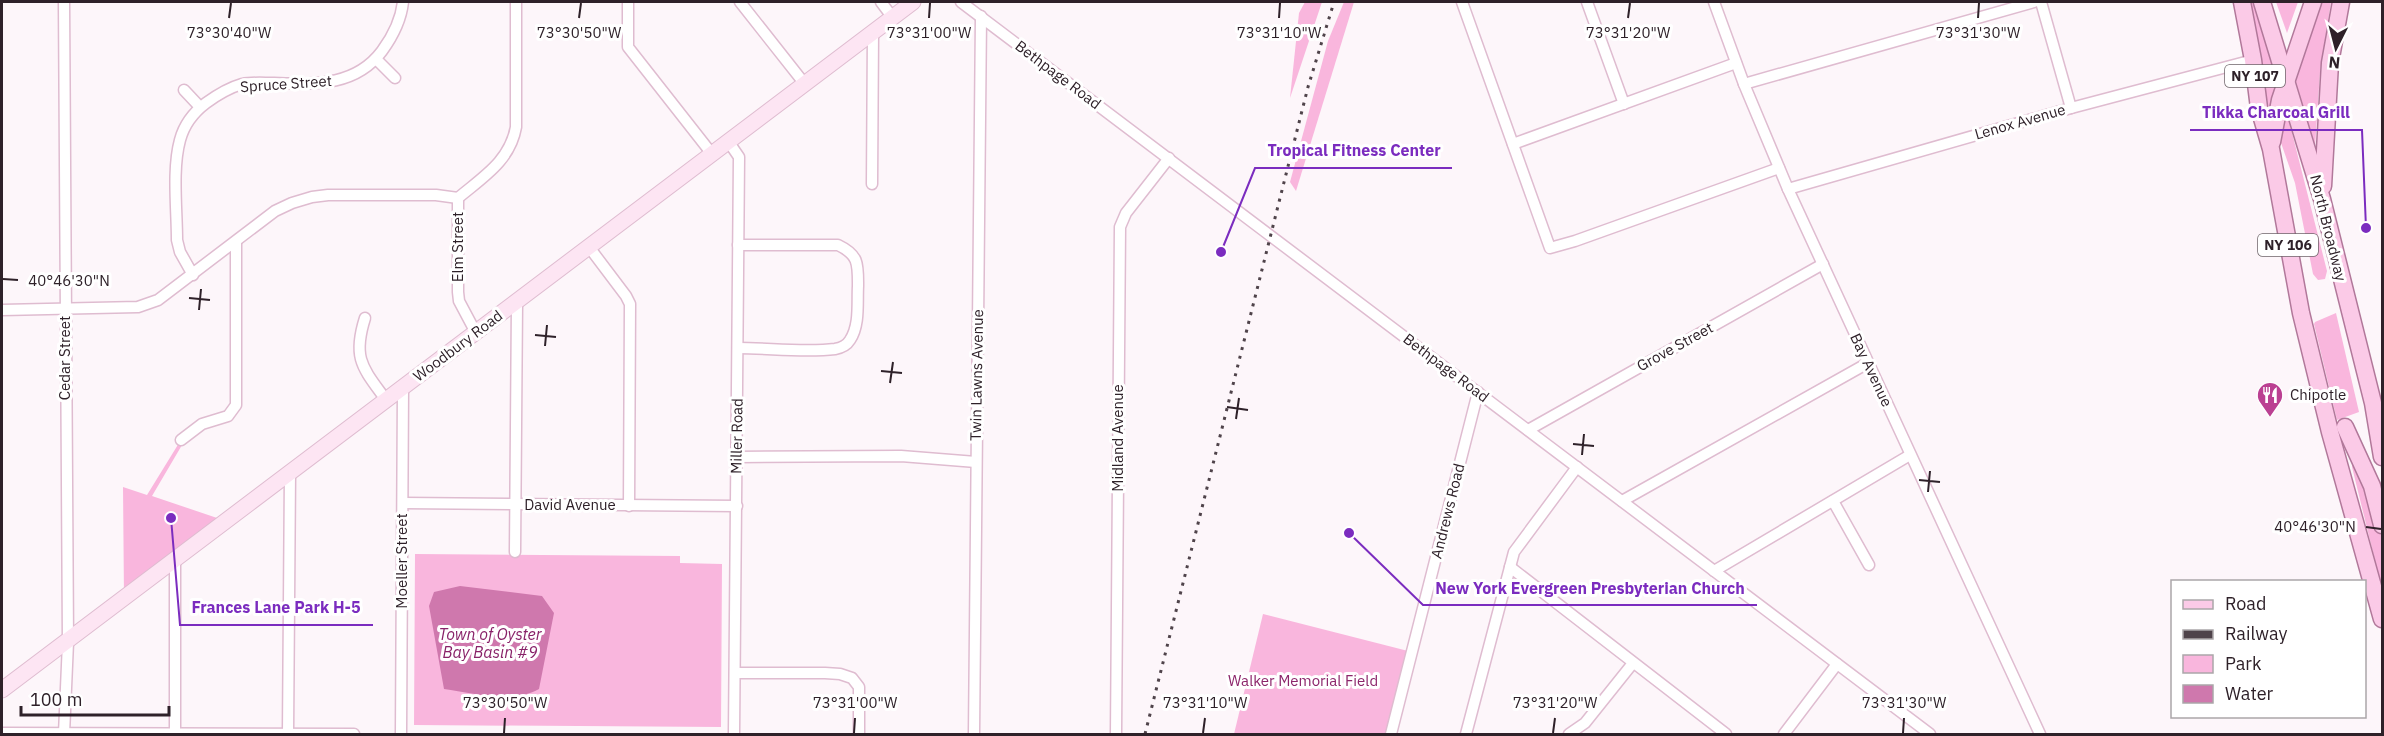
<svg xmlns="http://www.w3.org/2000/svg" width="2384" height="736" font-family="'IBM Plex Sans',sans-serif">
<style>
.green{fill:#f9b6dd}
.water{fill:#cf78ad}
.lines{fill:none;stroke-linecap:round;stroke-linejoin:round}
.minor-casing{stroke:#dfbcd0;stroke-width:13}
.secondary-casing{stroke:#dfbcd0;stroke-width:17}
.primary-casing{stroke:#b1789a;stroke-width:19}
.minor{stroke:#fff;stroke-width:10}
.secondary{stroke:#fde5f3;stroke-width:15}
.primary{stroke:#fbcae7;stroke-width:16}
.rail{stroke:#4f434a;stroke-width:3;stroke-dasharray:3 6;stroke-linecap:butt}
.ticks{fill:none;stroke:#2e2129;stroke-width:2}
.labels{text-anchor:middle;stroke-width:6;stroke-linejoin:round;paint-order:stroke}
.shield{fill:#fff;stroke:#6d6469;stroke-width:1.5}
.shield-label{font-size:14px;font-weight:bold;fill:#2e2129}
.street-label{font-size:15px;fill:#2e2129;stroke:#fff}
.poi-label{font-size:15px;fill:#2e2129;stroke:#fff;text-anchor:start}
.park-label{font-size:15px;fill:#8c256b;stroke:#fff}
.water-label{font-size:16px;font-style:italic;fill:#882168;stroke:#fff}
.ticks-label{font-size:15px;text-anchor:middle;fill:#2e2129;stroke:#fff;stroke-width:6;stroke-linejoin:round;paint-order:stroke}
.leader{fill:none;stroke:#7b2cbf;stroke-width:2}
.callout-dot{fill:#7b2cbf;stroke:#fff;stroke-width:2}
.callout-label{font-size:16px;text-anchor:middle;font-weight:bold;fill:#7b2cbf;stroke:#fff;stroke-width:6;stroke-linejoin:round;paint-order:stroke}
</style>
<rect width="100%" height="100%" fill="#fdf6fa"/>
<!-- green -->
<g class="green">
<polygon points="1305,2 1322,2 1290,98 1299,13"/>
<polygon points="1344,2 1354,2 1296,191 1290,182 1328,41"/>
<polygon points="2246,2 2253,2 2261,17 2278,82 2270,108 2267,108"/>
<polygon points="2276,2 2298,2 2287,33"/>
<polygon points="2319,2 2331,2 2320,72 2315,148 2290,83"/>
<polygon points="2286,109 2327,271 2325,279 2318,280 2313,274 2295,183 2279,137"/>
<polygon points="2336,313 2359,412 2337,420 2314,324 2315,322"/>
<polygon points="179,443 182,445 152,496 226,521 124,598 123,487 147,495"/>
<polygon points="2353,461 2371,497 2382,538 2382,589 2352,467"/>
<polygon points="415,554 680,556 680,563 722,564 721,727 414,725"/>
<polygon points="1263,614 1412,652 1389,734 1234,734"/>
</g>
<!-- water -->
<path class="water" d="M460 586 542 596 554 613 539 689C514 704 472 693 444 689L429 606 434 592Z"/>
<g class="lines">
<!-- minor casing -->
<g class="minor-casing">
<g id="minor">
<polyline points="628,2 628,47 712,154"/>
<polyline points="740,2 804,83"/>
<polyline points="881,2 893,18"/>
<polyline points="961,2 1930,734"/>
<polyline points="1462,2 1550,248 1575,241 1779,168"/>
<polyline points="1587,2 1624,104"/>
<polyline points="1714,2 1744,84 1788,189 2040,734"/>
<polyline points="2041,2 2071,108"/>
<polyline points="376,59 395,78"/>
<polyline points="1744,84 2034,2"/>
<polyline points="184,90 200,107"/>
<polyline points="728,141 739,157 734,734"/>
<polyline points="1513,144 1736,63"/>
<polyline points="872,184 873,31"/>
<polyline points="1788,189 2071,108 2253,60"/>
<path d="M458 198C483 177 510 161 516 127V2"/>
<polyline points="458,198 458,292 459,301 476,333"/>
<polyline points="589,247 626,296 630,304 629,506"/>
<path d="M193 275 180 252 177 240C177 210 172 169 180 140 184 125 194 112 206 103 217 95 228 88 242 84 252 82 263 83 274 83 314 84 355 87 382 51 393 36 401 20 403 2"/>
<polyline points="2,310 138,307 158,300 275,211 292,203 312,197 328,195 436,195 458,198"/>
<path d="M365 318C352 359 363 368 386 400"/>
<path d="M738 348C769 348 805 353 835 349 841 348 847 345 850 340 860 325 857 303 858 286 858 264 859 255 838 245H738"/>
<polyline points="1528,430 1823,264"/>
<polyline points="181,440 202,424 228,416 236,405 236,242"/>
<polyline points="737,457 901,456 976,462"/>
<polyline points="1622,501 1868,363"/>
<polyline points="1833,501 1869,565"/>
<polyline points="403,503 737,506"/>
<polyline points="515,552 517,302"/>
<polyline points="1510,567 1726,734"/>
<polyline points="1714,571 1910,455"/>
<polyline points="736,673 825,673 840,674 852,678 859,687 859,734"/>
<polyline points="2,733 354,734"/>
<polyline points="64,734 68,642 64,2"/>
<polyline points="175,734 175,559"/>
<polyline points="288,734 290,472"/>
<polyline points="401,734 403,387"/>
<polyline points="974,734 981,16"/>
<polyline points="1116,734 1120,227 1126,213 1169,158"/>
<polyline points="1391,734 1478,392"/>
<polyline points="1466,734 1514,552 1577,467"/>
<polyline points="1569,734 1585,723 1633,663"/>
<polyline points="1784,734 1837,664"/>
</g>
</g>
<!-- secondary casing -->
<g class="secondary-casing">
<polyline id="secondary" points="2,690 913,2"/>
</g>
<!-- primary casing -->
<g class="primary-casing">
<g id="primary">
<polyline points="2242,2 2253,60 2259,108 2271,149 2301,313 2330,432 2382,619"/>
<polyline points="2262,2 2322,199 2373,403 2382,457"/>
<polyline points="2272,142 2280,100 2313,2"/>
<polyline points="2323,186 2330,63 2341,2"/>
<polyline points="2345,427 2372,486 2382,525"/>
</g>
</g>
<!-- minor -->
<use href="#minor" class="minor"/>
<!-- secondary -->
<use href="#secondary" class="secondary"/>
<!-- primary -->
<use href="#primary" class="primary"/>
<!-- rail -->
<polyline class="rail" points="1145,734 1308,87 1334,2"/>
</g>
<!-- ticks -->
<path class="ticks" d="M229 18 231 3M579 18 581 3M929 18 930 3M1279 18 1280 3M1628 18 1630 3M1978 18 1979 3M3 279 18 280M189 298 210 300M199 310 201 289M535 335 556 337M545 346 547 325M881 371 902 373M890 383 893 362M1227 407 1248 410M1236 419 1239 398M1573 444 1594 446M1582 455 1584 434M1919 480 1940 482M1928 492 1930 471M2366 527 2381 529M504 733 505 718M854 733 855 718M1203 733 1205 718M1553 733 1555 718M1903 733 1904 718"/>
<!-- icons -->
<defs>
<g id="restaurant-pin" transform="scale(1.35)"><path d="M0 17L-7.5 6A9.5 9.5 0 1 1 7.5 6Z" fill="#bb4092" stroke="#fff"/><path d="M-5-6h1v4h1v-4h1v4h1v-4h1v5L-1.5 .5V6h-2V.5L-5-1ZM5-6V6H3V1.5H1.5Q1.5-4 5-6Z" fill="#fff"/></g>
</defs>
<g fill-rule="evenodd">
<use href="#restaurant-pin" x="2270" y="395"/>
</g>
<g class="labels">
<!-- shield labels -->
<g class="shield">
<rect x="2225" y="65" width="60" height="22" rx="4.5"/>
<rect x="2258" y="234" width="60" height="22" rx="4.5"/>
</g>
<g class="shield-label">
<text x="2255" y="81">NY 107</text>
<text x="2288" y="250">NY 106</text>
</g>
<!-- street labels -->
<g class="street-label">
<text transform="translate(1058 75) rotate(37)" y="5">Bethpage Road</text>
<text transform="translate(286 84) rotate(-4)" y="5">Spruce Street</text>
<text transform="translate(2020 122) rotate(-16)" y="5">Lenox Avenue</text>
<text transform="translate(2328 228) rotate(76)" y="5">North Broadway</text>
<text transform="translate(458 247) rotate(-90)" y="5">Elm Street</text>
<text transform="translate(458 346) rotate(-37)" y="5">Woodbury Road</text>
<text transform="translate(1675 347) rotate(-29)" y="5">Grove Street</text>
<text transform="translate(65 358) rotate(-90)" y="5">Cedar Street</text>
<text transform="translate(1446 368) rotate(37)" y="5">Bethpage Road</text>
<text transform="translate(1871 370) rotate(65)" y="5">Bay Avenue</text>
<text transform="translate(977 375) rotate(-89)" y="5">Twin Lawns Avenue</text>
<text transform="translate(737 436) rotate(-89)" y="5">Miller Road</text>
<text transform="translate(1118 438) rotate(-90)" y="5">Midland Avenue</text>
<text x="570" y="510">David Avenue</text>
<text transform="translate(1448 511) rotate(-76)" y="5">Andrews Road</text>
<text transform="translate(402 561) rotate(-90)" y="5">Moeller Street</text>
</g>
<!-- poi labels -->
<g class="poi-label">
<text x="2290" y="400">Chipotle</text>
</g>
<!-- park labels -->
<g class="park-label">
<text x="1303" y="686">Walker Memorial Field</text>
</g>
<!-- water labels -->
<g class="water-label">
<text x="490" y="640">Town of Oyster<tspan x="490" dy="18">Bay Basin #9</tspan></text>
</g>
</g>
<g class="ticks-label">
<text x="229" y="38">73°30'40"W</text>
<text x="579" y="38">73°30'50"W</text>
<text x="929" y="38">73°31'00"W</text>
<text x="1279" y="38">73°31'10"W</text>
<text x="1628" y="38">73°31'20"W</text>
<text x="1978" y="38">73°31'30"W</text>
<text x="69" y="286">40°46'30"N</text>
<text x="2315" y="532">40°46'30"N</text>
<text x="505" y="708">73°30'50"W</text>
<text x="855" y="708">73°31'00"W</text>
<text x="1205" y="708">73°31'10"W</text>
<text x="1555" y="708">73°31'20"W</text>
<text x="1904" y="708">73°31'30"W</text>
</g>
<!-- callouts -->
<path class="leader" d="M2366 228L2362 130H2190M1221 252L1255 168H1452M1349 533L1423 605H1757M171 518L180 625H373"/>
<g class="callout-dot">
<circle cx="2366" cy="228" r="6"/>
<circle cx="1221" cy="252" r="6"/>
<circle cx="1349" cy="533" r="6"/>
<circle cx="171" cy="518" r="6"/>
</g>
<g class="callout-label">
<text x="2276" y="118">Tikka Charcoal Grill</text>
<text x="1354" y="156">Tropical Fitness Center</text>
<text x="1590" y="594">New York Evergreen Presbyterian Church</text>
<text x="276" y="613">Frances Lane Park H-5</text>
</g>
<!-- border -->
<rect width="2384" height="736" fill="none" stroke="#2e2129" stroke-width="6"/>
<!-- legend -->
<rect x="2171" y="580" width="195" height="138" fill="#ffffff" stroke="#aba6a9" stroke-width="1.5"/>
<rect x="2183" y="600" width="30" height="9" fill="#fbcae7" stroke="#aba6a9" stroke-width="1.5"/>
<text x="2225" y="610" font-size="18" fill="#2e2129">Road</text>
<rect x="2183" y="630" width="30" height="9" fill="#4f434a" stroke="#aba6a9" stroke-width="1.5"/>
<text x="2225" y="640" font-size="18" fill="#2e2129">Railway</text>
<rect x="2183" y="655" width="30" height="18" fill="#f9b6dd" stroke="#aba6a9" stroke-width="1.5"/>
<text x="2225" y="670" font-size="18" fill="#2e2129">Park</text>
<rect x="2183" y="685" width="30" height="18" fill="#cf78ad" stroke="#aba6a9" stroke-width="1.5"/>
<text x="2225" y="700" font-size="18" fill="#2e2129">Water</text>
<!-- north arrow -->
<g transform="translate(2336 48) rotate(186)" stroke="#ffffff" stroke-width="4.5" paint-order="stroke">
<path d="M0-4.5L10 22L0 15L-10 22Z" fill="#2e2129"/>
<text y="-9" font-size="16" font-weight="bold" text-anchor="middle" fill="#2e2129">N</text>
</g>
<!-- scale -->
<path d="M21 706v9h148v-9" fill="none" stroke="#2e2129" stroke-width="3"/>
<text x="30" y="706" font-size="18" fill="#2e2129" stroke="#ffffff" stroke-width="4.5" paint-order="stroke">100 m</text>
</svg>
